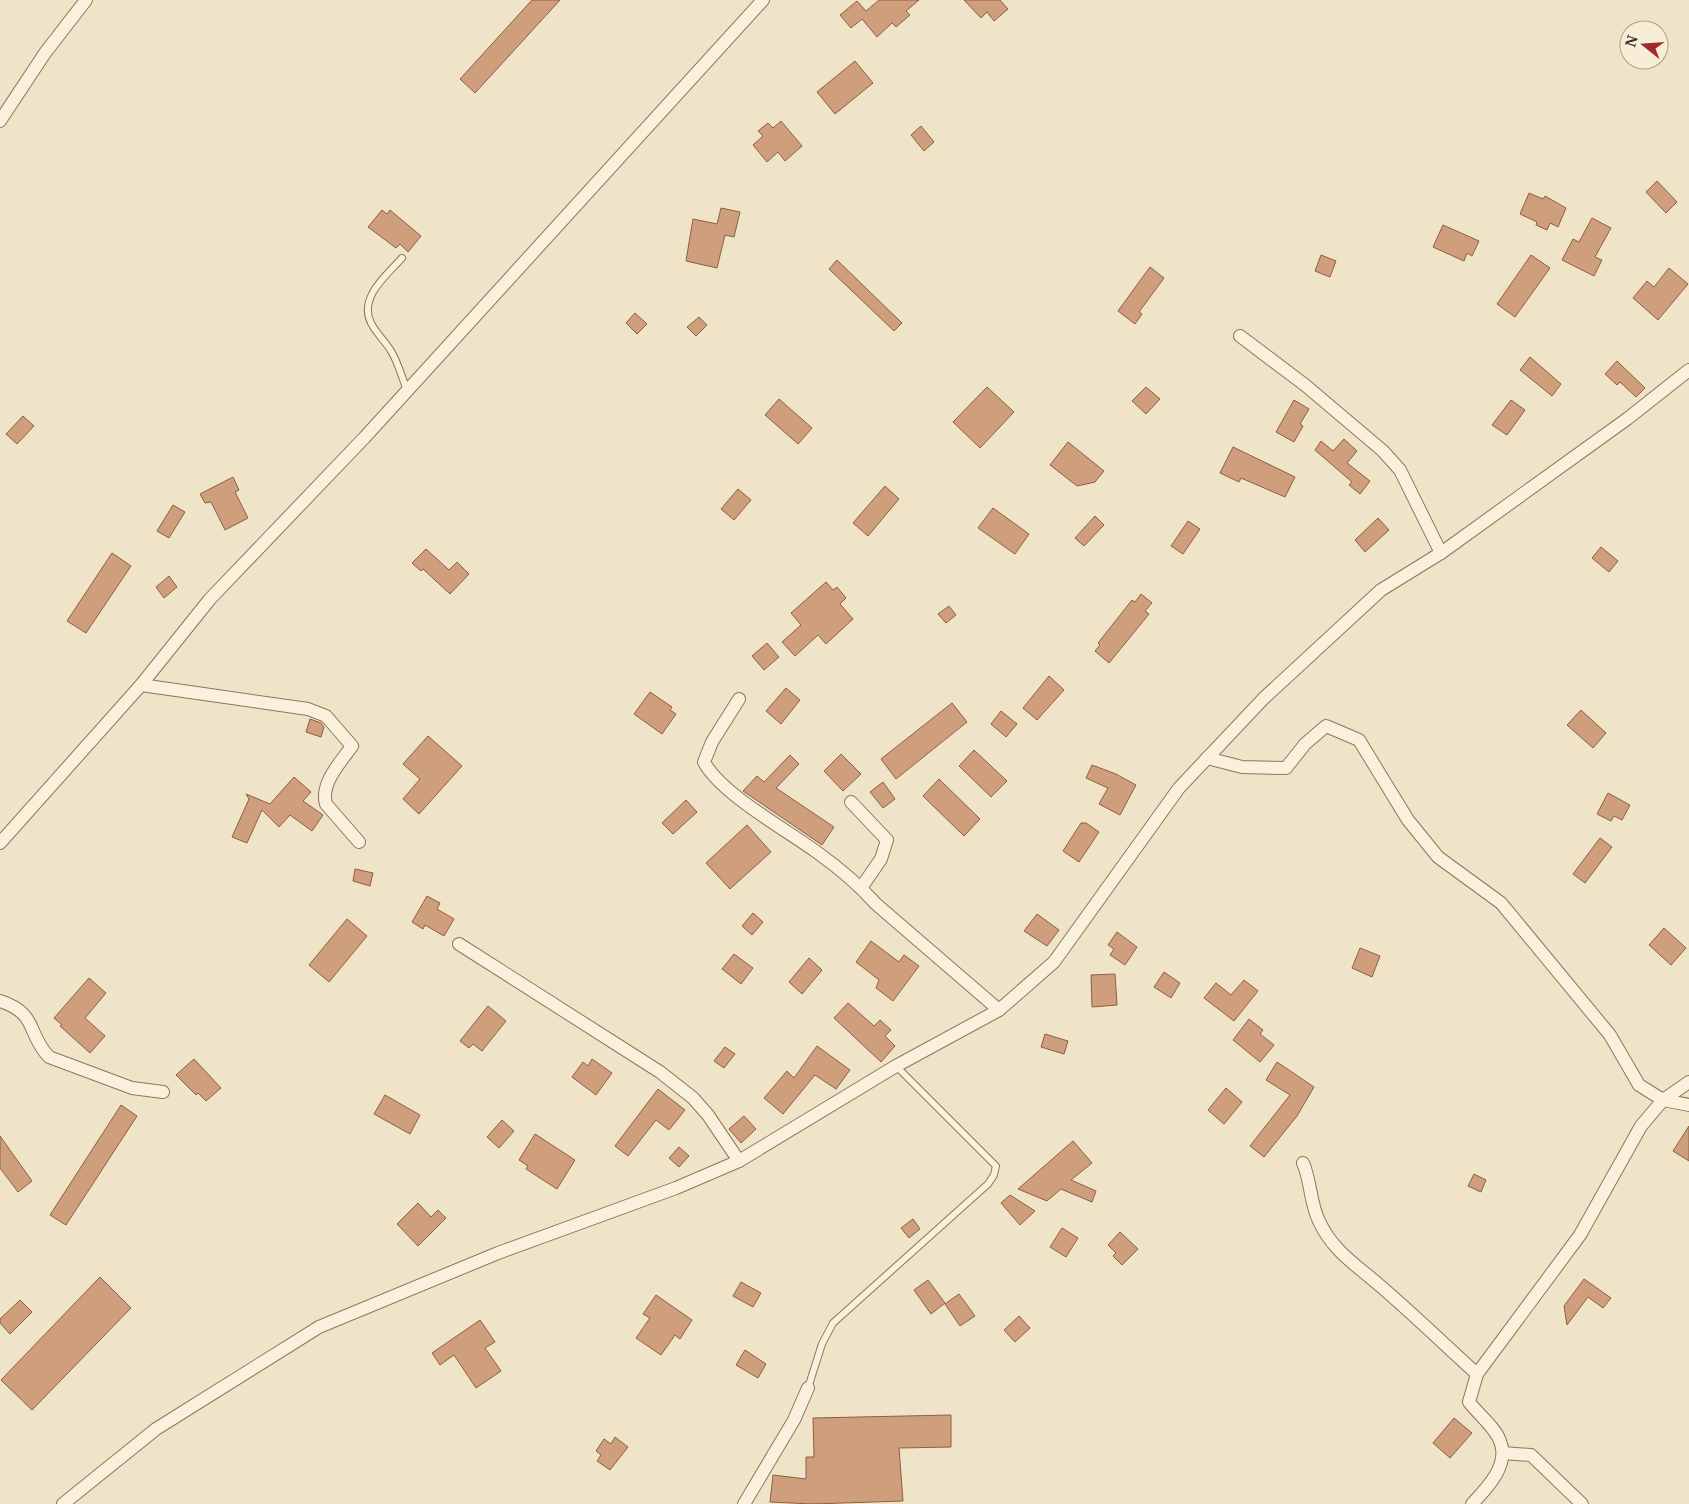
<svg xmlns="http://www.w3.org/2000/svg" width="1689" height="1504" font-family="Merriweather,serif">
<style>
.building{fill:#cf9f7d;stroke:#8d5f41}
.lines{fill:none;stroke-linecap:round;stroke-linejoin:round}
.lane-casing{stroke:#8d765c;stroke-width:8}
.street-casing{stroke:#8d765c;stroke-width:14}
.lane{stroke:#faf1dc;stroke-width:6}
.street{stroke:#faf1dc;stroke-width:12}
</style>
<rect width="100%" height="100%" fill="#f0e4c8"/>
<!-- building -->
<g class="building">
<polygon points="532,0 560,0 475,93 460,79"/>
<polygon points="879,0 919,0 906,11 910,15 896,27 892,23 877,37 862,19 851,28 840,15 857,1 866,11"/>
<polygon points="964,0 1000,0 1008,9 994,21 987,12 981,18"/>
<polygon points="855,61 873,83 835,114 817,92"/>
<polygon points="781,121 802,146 785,161 778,152 767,162 753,145 763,136 758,131 768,123 773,128"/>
<polygon points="921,126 934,142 924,151 911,135"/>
<polygon points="1657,181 1677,202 1666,213 1646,192"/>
<polygon points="1529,193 1543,199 1545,196 1566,208 1558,227 1550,223 1547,230 1536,225 1537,222 1520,214"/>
<polygon points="721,208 740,212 734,237 725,235 717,268 686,261 693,219 717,224"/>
<polygon points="382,210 387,214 390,210 421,236 408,252 400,244 396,248 368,227"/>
<polygon points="1592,218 1611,228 1595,257 1602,260 1594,276 1562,260 1573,239 1579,242"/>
<polygon points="1443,225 1479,241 1472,256 1467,253 1464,261 1433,247"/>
<polygon points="1321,255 1336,261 1330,277 1315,271"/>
<polygon points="1531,255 1550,268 1515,317 1497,304"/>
<polygon points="837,260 902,323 894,331 829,269"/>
<polygon points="1150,267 1164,278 1139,312 1142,314 1135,324 1118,311"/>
<polygon points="1669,268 1688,284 1658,320 1633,298 1647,281 1654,287"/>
<polygon points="635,313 647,324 637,334 626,323"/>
<polygon points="699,317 707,325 696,336 687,327"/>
<polygon points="1530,357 1561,384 1552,396 1520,370"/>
<polygon points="1617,361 1645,388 1636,397 1620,382 1617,385 1605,374"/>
<polygon points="987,387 1014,412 980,448 953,422"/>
<polygon points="1146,387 1160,399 1146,414 1132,401"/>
<polygon points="779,399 812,428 798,444 765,415"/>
<polygon points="1294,400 1309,409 1300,424 1303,426 1294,442 1276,432"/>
<polygon points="1511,400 1525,410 1507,435 1492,425"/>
<polygon points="23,416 34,426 17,444 6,434"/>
<polygon points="1344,439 1357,451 1347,463 1370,481 1360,494 1349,485 1352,482 1315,450 1321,441 1333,451"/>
<polygon points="1068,442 1104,471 1095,482 1077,486 1050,465"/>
<polygon points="1233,447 1295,477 1285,497 1241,478 1239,482 1220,473"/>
<polygon points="233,477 239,490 235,492 248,518 225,530 211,502 205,503 200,494"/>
<polygon points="885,486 899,499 868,536 853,523"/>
<polygon points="738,489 751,500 734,520 721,509"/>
<polygon points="173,505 185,512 169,538 157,531"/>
<polygon points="993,508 1029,534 1015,554 978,528"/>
<polygon points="1095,516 1104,525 1084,546 1075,538"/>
<polygon points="1378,518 1389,530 1365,552 1355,540"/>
<polygon points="1188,521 1200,529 1183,554 1171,546"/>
<polygon points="1601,547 1618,561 1609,572 1592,558"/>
<polygon points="426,549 449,570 457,562 469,574 450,594 423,569 421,571 412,563"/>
<polygon points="112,553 131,566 86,633 67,621"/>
<polygon points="169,576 177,587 164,598 156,587"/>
<polygon points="826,582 833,590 837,587 846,598 840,604 853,619 826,644 818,635 795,656 782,642 801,625 791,613"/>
<polygon points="1141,594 1152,603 1145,611 1149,614 1109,663 1095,651 1100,645 1098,643 1132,600 1135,602"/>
<polygon points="949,606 956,615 946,623 938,614"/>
<polygon points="767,643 779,657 764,670 752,656"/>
<polygon points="1049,676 1064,690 1037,720 1023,708"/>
<polygon points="786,688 800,700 781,724 766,711"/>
<polygon points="650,692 672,707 670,710 676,714 662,734 634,714"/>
<polygon points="952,703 967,722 896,779 881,759"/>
<polygon points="1581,710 1606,733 1593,748 1567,725"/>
<polygon points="1001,711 1017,724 1006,737 991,724"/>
<polygon points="310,719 321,723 324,727 321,737 306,732"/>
<polygon points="428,736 462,766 419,814 403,799 420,779 403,764"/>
<polygon points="974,750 1007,781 991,797 959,766"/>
<polygon points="841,754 861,774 843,791 824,771"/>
<polygon points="790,755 799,764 776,788 834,827 822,845 743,791 757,776 764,782"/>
<polygon points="1092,765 1116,774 1136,785 1120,815 1099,804 1108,788 1086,778"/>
<polygon points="294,777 311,792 303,801 323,815 312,831 290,815 279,827 262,810 247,843 232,837 249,799 246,794 270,804"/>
<polygon points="939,779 980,819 964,836 923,796"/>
<polygon points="883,782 895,799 883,808 870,792"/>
<polygon points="1608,793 1630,805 1622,820 1614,816 1611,821 1597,814"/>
<polygon points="686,800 697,812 673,834 662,823"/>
<polygon points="1081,823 1086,823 1099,832 1079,862 1063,851"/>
<polygon points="747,825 771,852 730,889 706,863"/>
<polygon points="1600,838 1612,847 1585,883 1573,874"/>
<polygon points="355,869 373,873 370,886 353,881"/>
<polygon points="427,896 440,903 437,909 454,919 444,936 425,925 423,929 412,922"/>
<polygon points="753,913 763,922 752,935 742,926"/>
<polygon points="1037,914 1059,930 1047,946 1024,931"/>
<polygon points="347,919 367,936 329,982 309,965"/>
<polygon points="1664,928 1686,948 1671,965 1649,945"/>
<polygon points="1117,932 1137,947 1125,965 1110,955 1114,949 1108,945"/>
<polygon points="871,941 899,962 904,955 919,966 893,1001 876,988 879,980 856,962"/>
<polygon points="1360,948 1380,956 1372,977 1352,968"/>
<polygon points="734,954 753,968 741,984 722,969"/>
<polygon points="809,958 822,970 802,994 789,982"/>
<polygon points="1164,972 1180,983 1171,998 1154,987"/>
<polygon points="1115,974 1117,1005 1092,1007 1091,975"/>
<polygon points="89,978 106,993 85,1018 105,1036 90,1053 60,1026 62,1025 54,1018"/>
<polygon points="1244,980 1258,991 1234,1021 1204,998 1216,983 1231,995"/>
<polygon points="848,1003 874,1026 880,1020 891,1030 885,1036 895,1046 881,1062 834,1018"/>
<polygon points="488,1006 506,1021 482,1051 473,1044 469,1048 460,1041"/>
<polygon points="1249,1019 1263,1030 1260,1034 1274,1045 1260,1062 1233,1040"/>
<polygon points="1045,1034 1068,1041 1064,1054 1041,1047"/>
<polygon points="817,1046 850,1070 836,1089 815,1075 783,1114 764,1098 787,1071 794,1078"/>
<polygon points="725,1047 735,1054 724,1068 714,1061"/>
<polygon points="194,1059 221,1088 206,1101 198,1093 196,1095 176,1075"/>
<polygon points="592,1059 612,1073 596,1095 572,1077 583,1062 588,1066"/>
<polygon points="1277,1062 1314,1087 1297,1116 1264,1157 1250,1146 1290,1095 1266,1080"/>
<polygon points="1226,1088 1242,1102 1224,1124 1208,1110"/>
<polygon points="658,1089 685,1110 669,1130 656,1120 628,1156 615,1146"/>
<polygon points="385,1095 420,1115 410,1134 374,1114"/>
<polygon points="121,1105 137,1116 66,1225 50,1215"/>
<polygon points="744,1116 756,1129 741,1143 729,1129"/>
<polygon points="502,1120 514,1131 499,1148 487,1137"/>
<polygon points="1689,1126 1689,1161 1673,1151"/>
<polygon points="535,1134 575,1160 557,1189 526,1169 528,1166 519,1160"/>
<polygon points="0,1136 32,1181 18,1192 0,1168"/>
<polygon points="1073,1141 1092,1163 1071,1180 1096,1191 1092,1202 1061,1189 1047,1201 1018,1189"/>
<polygon points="679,1147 689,1156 679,1167 669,1158"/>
<polygon points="1474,1174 1486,1180 1481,1192 1468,1186"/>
<polygon points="1010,1195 1035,1211 1020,1225 1001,1203"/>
<polygon points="418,1203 431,1217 438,1210 446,1218 418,1246 397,1224"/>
<polygon points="913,1219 920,1229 909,1238 901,1228"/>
<polygon points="1062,1228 1078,1238 1066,1257 1050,1247"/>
<polygon points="1120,1232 1138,1249 1122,1265 1113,1256 1116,1253 1108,1245"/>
<polygon points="100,1277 131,1308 32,1410 1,1380"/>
<polygon points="1584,1279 1611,1298 1603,1308 1588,1297 1567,1325 1564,1306"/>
<polygon points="928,1280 945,1303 931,1314 914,1290"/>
<polygon points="741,1282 761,1293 753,1307 733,1296"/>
<polygon points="959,1294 975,1316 960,1326 945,1304"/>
<polygon points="656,1295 692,1320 680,1339 675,1335 661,1355 636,1338 650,1318 643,1314"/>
<polygon points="20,1300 32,1312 10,1334 0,1323 0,1319"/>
<polygon points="1019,1316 1030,1328 1015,1342 1004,1330"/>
<polygon points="480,1320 495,1342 485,1348 501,1371 476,1388 454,1355 440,1365 432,1353"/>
<polygon points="745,1350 766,1364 758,1378 736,1365"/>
<polygon points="951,1415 951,1447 899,1448 903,1501 812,1504 770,1502 773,1475 806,1479 806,1457 814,1457 813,1418"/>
<polygon points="1454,1418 1472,1433 1450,1458 1433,1443"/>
<polygon points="615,1437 628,1447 610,1470 597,1461 601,1455 596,1451 604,1439 611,1444"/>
</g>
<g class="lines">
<!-- lane casing -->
<g class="lane-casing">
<g id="lane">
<path d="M402 258C388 274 358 297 371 323 376 333 385 341 391 351 398 362 402 378 407 390"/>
<polyline points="808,1388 822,1344 833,1323 988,1184 994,1175 996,1166 896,1066"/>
</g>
</g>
<!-- street casing -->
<g class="street-casing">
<g id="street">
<polyline points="0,121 45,53 86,0"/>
<polyline points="1240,336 1305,385 1383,451 1400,470 1441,553"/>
<path d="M141 685 308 709 326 716 352 746C341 762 320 783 326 804L359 842"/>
<path d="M739 699 712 742 704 762C721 794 787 830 818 853 839 868 859 885 876 904L999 1010"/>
<polyline points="1207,758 1242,767 1286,768 1305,744 1326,726 1359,740 1408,820 1438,857 1501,903 1610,1035 1639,1085 1663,1100 1689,1105"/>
<polyline points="851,802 887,840 881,859 861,888"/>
<polyline points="0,843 141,685 210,599 365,437 763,0"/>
<polyline points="459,944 660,1072 693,1098 708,1115 739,1161"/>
<path d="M0 1001C39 1014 26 1033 49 1057L132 1088 163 1092"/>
<path d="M1303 1163C1311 1181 1310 1203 1319 1221 1332 1250 1356 1265 1378 1284 1412 1313 1444 1344 1477 1374"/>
<polyline points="1503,1453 1531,1455 1582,1504"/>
<polyline points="63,1504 156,1429 319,1327 498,1253 676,1188 739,1161 896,1066 999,1010 1054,962 1179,788 1264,698 1381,590 1441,553 1627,419 1689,370"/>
<polyline points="744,1504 794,1420 808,1388"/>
<path d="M1472 1504C1487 1488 1510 1465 1500 1441 1495 1427 1478 1414 1469 1402L1477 1374 1580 1235 1641 1126 1663 1100 1689 1082"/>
</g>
</g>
<!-- lane -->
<use href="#lane" class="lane"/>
<!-- street -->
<use href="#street" class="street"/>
</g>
<!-- north arrow -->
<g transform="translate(1644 45) rotate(287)"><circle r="24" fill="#f7eed8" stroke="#ada18e"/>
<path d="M0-4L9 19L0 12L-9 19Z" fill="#9e2a2b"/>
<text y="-8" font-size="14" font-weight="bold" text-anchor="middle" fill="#3d2e20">N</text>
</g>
</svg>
